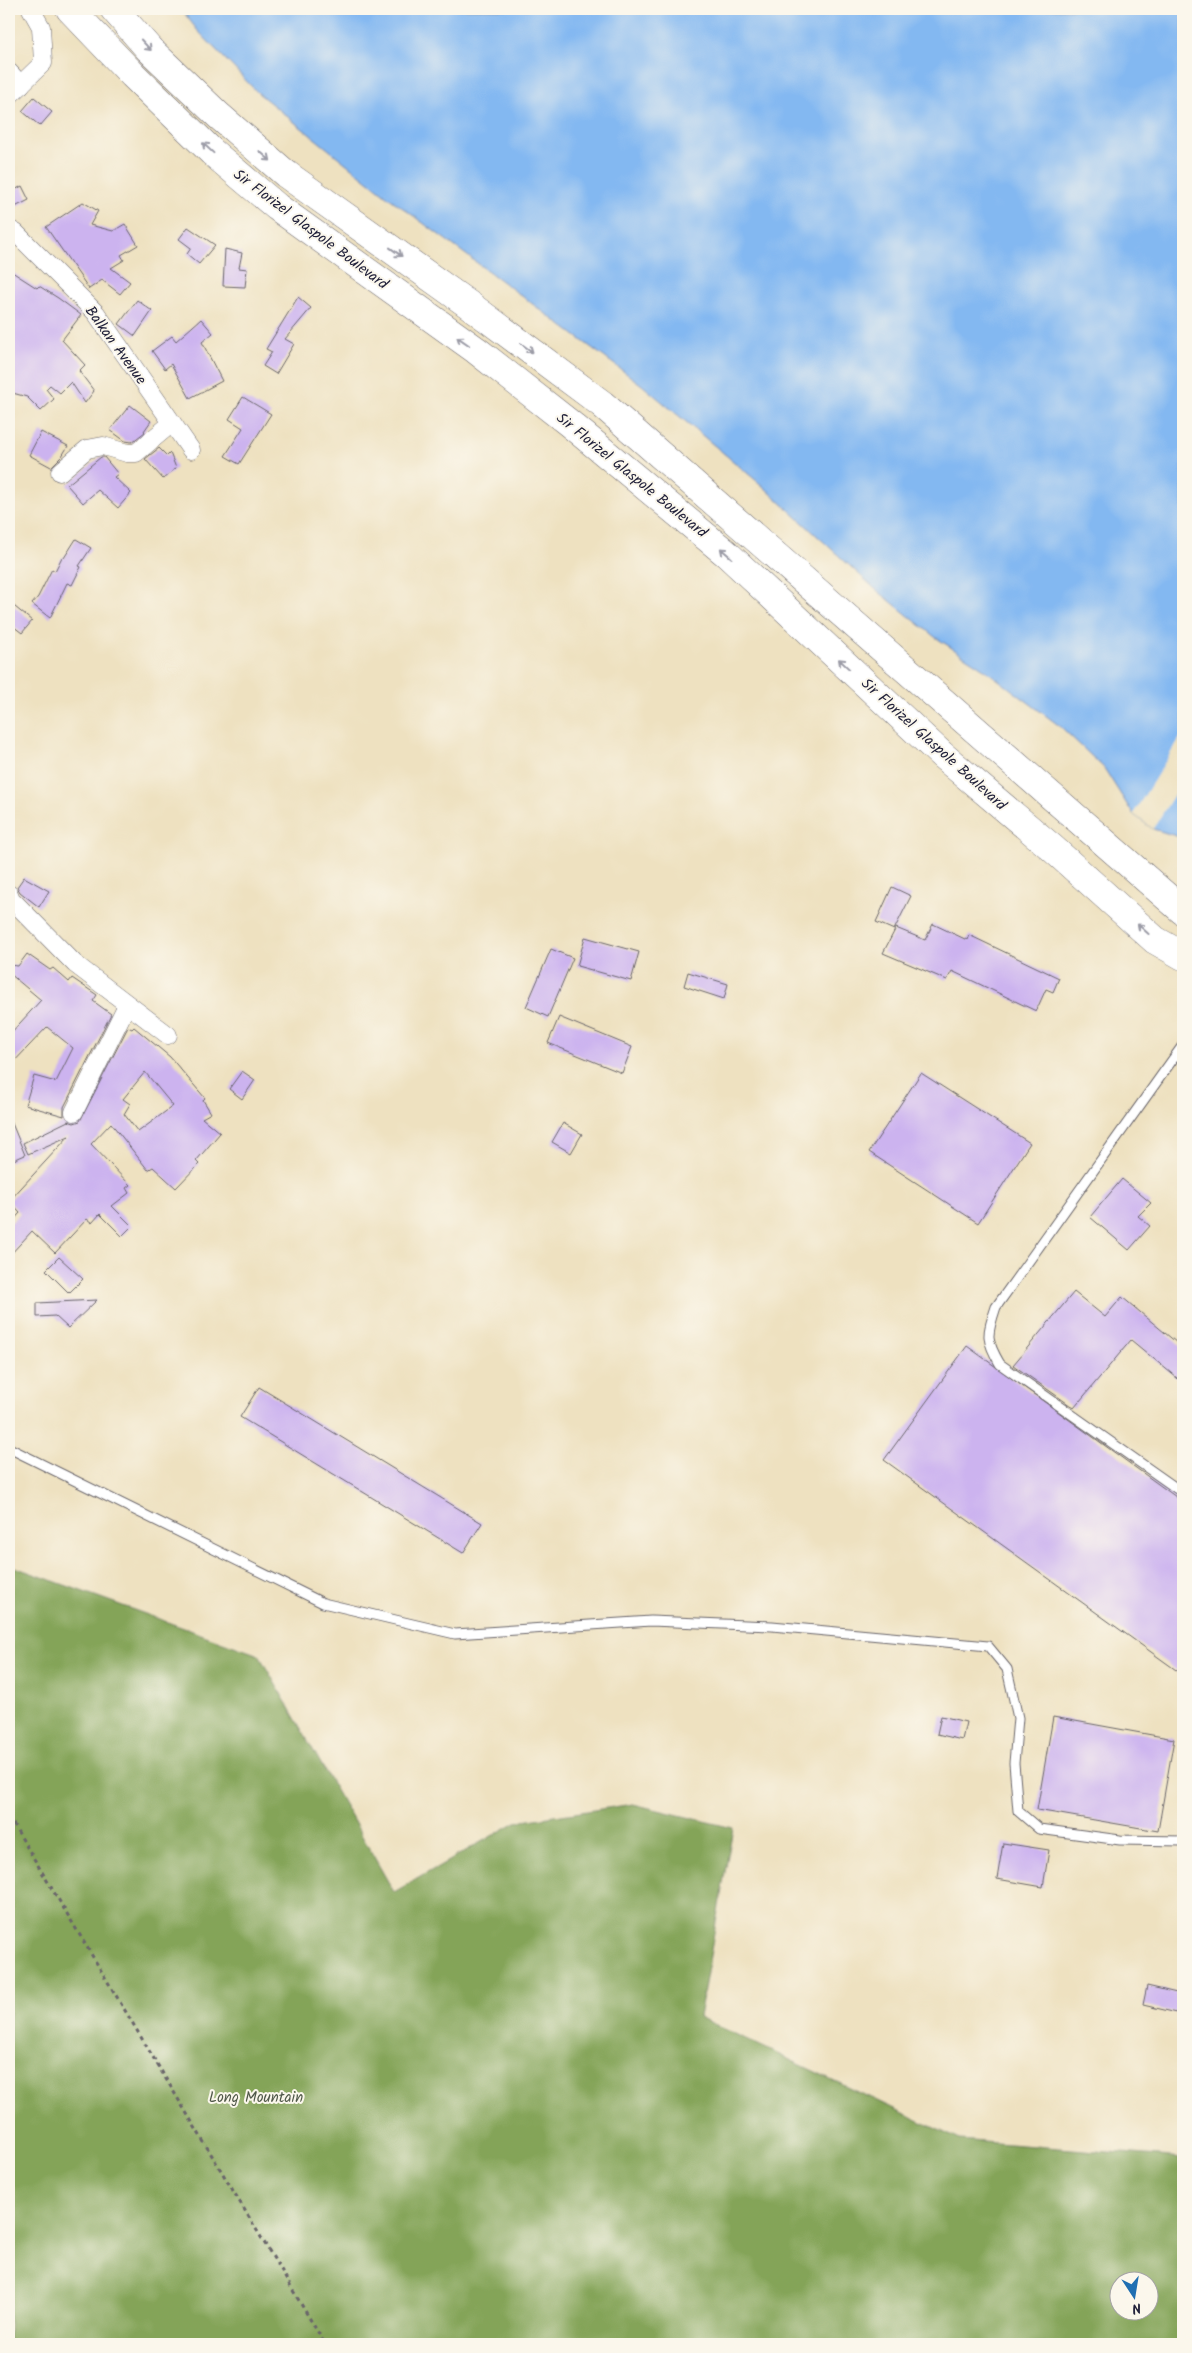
<svg xmlns="http://www.w3.org/2000/svg" width="1192" height="2353" font-family="Kalam,sans-serif">
<style>
.forest{fill:#84a459;stroke:#53634a;fill-rule:evenodd}
.water{fill:#83b8f1;stroke:#526d96}
.pier{fill:#eee1c0}
.building{fill:#ccb3ef;fill-rule:evenodd}
.lines{fill:none;stroke-linecap:round;stroke-linejoin:round}
.service-casing{stroke:#69656a;stroke-width:11}
.minor-casing{stroke:#69656a;stroke-width:19}
.trunk-casing{stroke:#69656a;stroke-width:29}
.path{stroke:#69656a;stroke-width:3;stroke-dasharray:4 4;stroke-linecap:butt}
.service{stroke:#fff;stroke-width:9}
.minor{stroke:#fff;stroke-width:18}
.trunk{stroke:#fff;stroke-width:28}
.oneway{stroke:#9c9ca7}
.labels{text-anchor:middle;stroke-width:4;stroke-linejoin:round;paint-order:stroke}
.street-label{font-size:15px;fill:#22223b;stroke:#fbf7ec}
.park-label{font-size:15px;fill:#505849;stroke:#fbf7ec}
</style>
<rect width="100%" height="100%" fill="#fbf7ec"/>
<filter id="ink" filterUnits="userSpaceOnUse"><feTurbulence type="fractalNoise" baseFrequency=".02" numOctaves="2"/><feDisplacementMap in="SourceGraphic" scale="10" xChannelSelector="R" yChannelSelector="G"/><feConvolveMatrix kernelMatrix="1 2 1 2 8 2 1 2 1" color-interpolation-filters="sRGB"/></filter>
<filter id="wash" filterUnits="userSpaceOnUse"><feTurbulence type="fractalNoise" baseFrequency=".0096" numOctaves="4" result="noise"/><feDisplacementMap in="SourceGraphic" scale="20" xChannelSelector="R" yChannelSelector="G"/><feGaussianBlur stdDeviation="1.12" result="paint"/><feColorMatrix in="noise" values="0 0 0 0 0 0 0 0 0 0 0 0 0 0 0 0 0 1.4 0 .05"/><feComposite in="paint" operator="in"/></filter>
<g filter="url(#wash)">
<rect width="100%" height="100%" fill="#eee1c0"/>
<!-- forest -->
<path class="forest" d="M9 1565 259 1655 394 1892 516 1822 633 1804 733 1828 699 2017 960 2140 1183 2158V2344H9ZM1120 2280H1150V2310H1120Z"/>
<!-- water -->
<polygon class="water" points="181,9 1183,9 1183,838 1153,829 1133,814 1104,768 1061,727 984,669 935,637 874,588 764,487 642,385 388,197 258,93 198,31"/>
<!-- pier -->
<polygon class="pier" points="1183,733 1183,780 1153,829 1133,814"/>
<g id="blocks">
<!-- building -->
<g class="building">
<polygon points="34,97 52,112 40,126 22,111"/>
<polygon points="22,186 29,200 9,210 9,193"/>
<polygon points="83,202 98,211 90,225 113,231 125,224 138,245 121,255 124,260 111,268 130,282 120,294 102,280 89,289 46,227"/>
<polygon points="188,227 215,245 199,264 187,254 191,248 179,239"/>
<polygon points="225,249 242,253 239,268 247,269 245,287 223,286"/>
<polygon points="9,270 37,288 39,286 58,298 81,315 62,340 85,365 79,371 94,391 85,403 71,382 60,393 50,385 46,389 54,399 41,411 27,397 9,392"/>
<polygon points="298,297 311,308 285,339 294,344 276,374 263,366 272,352 266,349"/>
<polygon points="137,300 152,311 135,336 119,324"/>
<polygon points="201,319 213,333 202,342 222,381 190,398 171,364 165,369 152,351 172,336 176,341"/>
<polygon points="243,397 271,414 239,464 225,456 243,428 229,419"/>
<polygon points="130,405 151,421 144,431 145,432 132,442 125,441 110,430"/>
<polygon points="41,432 68,446 62,456 51,467 29,455"/>
<polygon points="159,448 167,456 170,453 176,468 163,479 145,459"/>
<polygon points="101,457 104,457 118,474 114,477 131,493 118,508 98,490 83,503 67,485"/>
<polygon points="76,539 91,548 79,566 81,567 72,585 67,583 50,618 32,604 38,597 52,569 55,571 62,557 64,558"/>
<polygon points="9,602 32,621 22,633 9,623"/>
<polygon points="24,877 49,891 39,907 20,892 17,887"/>
<polygon points="892,887 911,896 894,930 876,922"/>
<polygon points="933,924 967,940 969,935 1059,978 1053,992 1046,989 1036,1011 952,971 947,980 883,953 896,928 925,940"/>
<polygon points="585,937 639,952 631,981 577,966"/>
<polygon points="551,949 573,958 548,1017 526,1007"/>
<polygon points="27,954 50,970 53,968 69,982 72,978 97,995 93,1001 111,1014 64,1107 64,1116 25,1105 34,1076 56,1082 73,1048 47,1027 9,1067 9,1035 41,1000 9,973 9,965 18,966"/>
<polygon points="688,972 728,984 724,999 684,986"/>
<polygon points="559,1017 632,1047 622,1073 548,1043"/>
<path d="M128 1027 132 1029 134 1027 170 1057 187 1077 205 1098 203 1100 211 1113 202 1118 220 1133 196 1161 199 1164 176 1188 153 1167 148 1170 111 1123 91 1144 130 1185 126 1188 129 1193 112 1206 132 1226 122 1236 100 1214 92 1223 87 1219 55 1253 32 1231 9 1256V1225L20 1213 9 1201 69 1136 28 1154 23 1143 68 1121 74 1123 80 1121ZM145 1072 173 1106 138 1132 124 1114 130 1104 123 1099Z"/>
<polygon points="242,1071 255,1080 242,1099 229,1089"/>
<polygon points="921,1073 1030,1143 978,1223 869,1152"/>
<polygon points="9,1116 25,1155 9,1162"/>
<polygon points="563,1123 582,1134 571,1153 552,1142"/>
<polygon points="1122,1179 1151,1203 1138,1216 1150,1226 1129,1250 1090,1217"/>
<polygon points="59,1257 83,1279 69,1293 46,1270"/>
<polygon points="1074,1292 1105,1317 1122,1297 1183,1348 1183,1383 1131,1340 1074,1408 1013,1365"/>
<polygon points="97,1300 68,1328 55,1316 37,1317 37,1303"/>
<polygon points="967,1346 1183,1502 1183,1675 884,1460"/>
<polygon points="259,1387 482,1523 463,1553 240,1417"/>
<polygon points="941,1716 966,1722 962,1740 937,1734"/>
<polygon points="1053,1717 1174,1739 1158,1831 1037,1810"/>
<polygon points="1003,1843 1049,1850 1043,1887 997,1879"/>
<polygon points="1147,1986 1181,1994 1177,2013 1143,2005"/>
</g>
</g>
</g>
<g filter="url(#ink)">
<use href="#blocks" fill-opacity="0" stroke="#69656a" stroke-width="1"/>
<g class="lines">
<!-- service casing -->
<g class="service-casing">
<g id="service">
<path d="M1183 1045 996 1307C987 1334 985 1339 1000 1364L1183 1493"/>
<polyline points="9,1448 323,1603 455,1634 651,1621 772,1626 988,1646 1007,1669 1018,1718 1014,1763 1018,1811 1039,1829 1120,1840 1183,1841"/>
</g>
</g>
<!-- minor casing -->
<g class="minor-casing">
<g id="minor">
<polyline points="9,72 21,85"/>
<polyline points="9,96 43,63 41,27 31,9"/>
<polyline points="9,229 16,233 96,313 191,450"/>
<polyline points="60,472 87,449 103,446 127,453 136,453 172,423"/>
<polyline points="9,894 11,899 75,964 168,1035"/>
<polyline points="74,1112 127,1005"/>
</g>
</g>
<!-- trunk casing -->
<g class="trunk-casing">
<g id="trunk">
<polyline points="70,9 133,75 212,152 277,207 476,350 569,423 727,554 942,755 1051,847 1155,940 1183,956"/>
<polyline points="114,9 149,49 218,115 286,174 472,307 602,404 1183,911"/>
</g>
</g>
<!-- path -->
<polyline class="path" points="9,1817 325,2344"/>
<!-- service -->
<use href="#service" class="service"/>
<!-- minor -->
<use href="#minor" class="minor"/>
<!-- trunk -->
<use href="#trunk" class="trunk"/>
</g>
<!-- one-way arrows -->
<defs><path id="oneway-shaft" d="M-6 0H5M1.5-3L5.5 0L1.5 3" fill="none" stroke-width="1.6" stroke-linecap="round" stroke-linejoin="round" transform="scale(1.25)"/></defs>
<g class="oneway">
<use href="#oneway-shaft" transform="translate(146 45) rotate(47)"/>
<use href="#oneway-shaft" transform="translate(208 148) rotate(-137)"/>
<use href="#oneway-shaft" transform="translate(265 156) rotate(41)"/>
<use href="#oneway-shaft" transform="translate(396 252) rotate(36)"/>
<use href="#oneway-shaft" transform="translate(463 341) rotate(-145)"/>
<use href="#oneway-shaft" transform="translate(527 348) rotate(37)"/>
<use href="#oneway-shaft" transform="translate(726 553) rotate(-139)"/>
<use href="#oneway-shaft" transform="translate(844 664) rotate(-137)"/>
<use href="#oneway-shaft" transform="translate(1143 929) rotate(-138)"/>
</g>
</g>
<g class="labels">
<!-- street labels -->
<g class="street-label">
<text transform="translate(311 229) rotate(37)" y="5">Sir Florizel Glaspole Boulevard</text>
<text transform="translate(116 345) rotate(54)" y="5">Balkan Avenue</text>
<text transform="translate(632 475) rotate(39)" y="5">Sir Florizel Glaspole Boulevard</text>
<text transform="translate(934 744) rotate(42)" y="5">Sir Florizel Glaspole Boulevard</text>
</g>
<!-- park labels -->
<g class="park-label">
<text x="256" y="2102">Long Mountain</text>
</g>
</g>
<!-- margin -->
<rect width="1192" height="2353" fill="none" stroke="#fbf7ec" stroke-width="30"/>
<!-- north arrow -->
<g transform="translate(1134 2296) rotate(168)"><circle r="24" fill="#fbf7ec" stroke="#a4a2a5"/>
<path d="M0-4L9 19L0 12L-9 19Z" fill="#1f6fb2"/>
<text y="-8" font-size="14" font-weight="bold" text-anchor="middle" fill="#22223b">N</text>
</g>
</svg>
